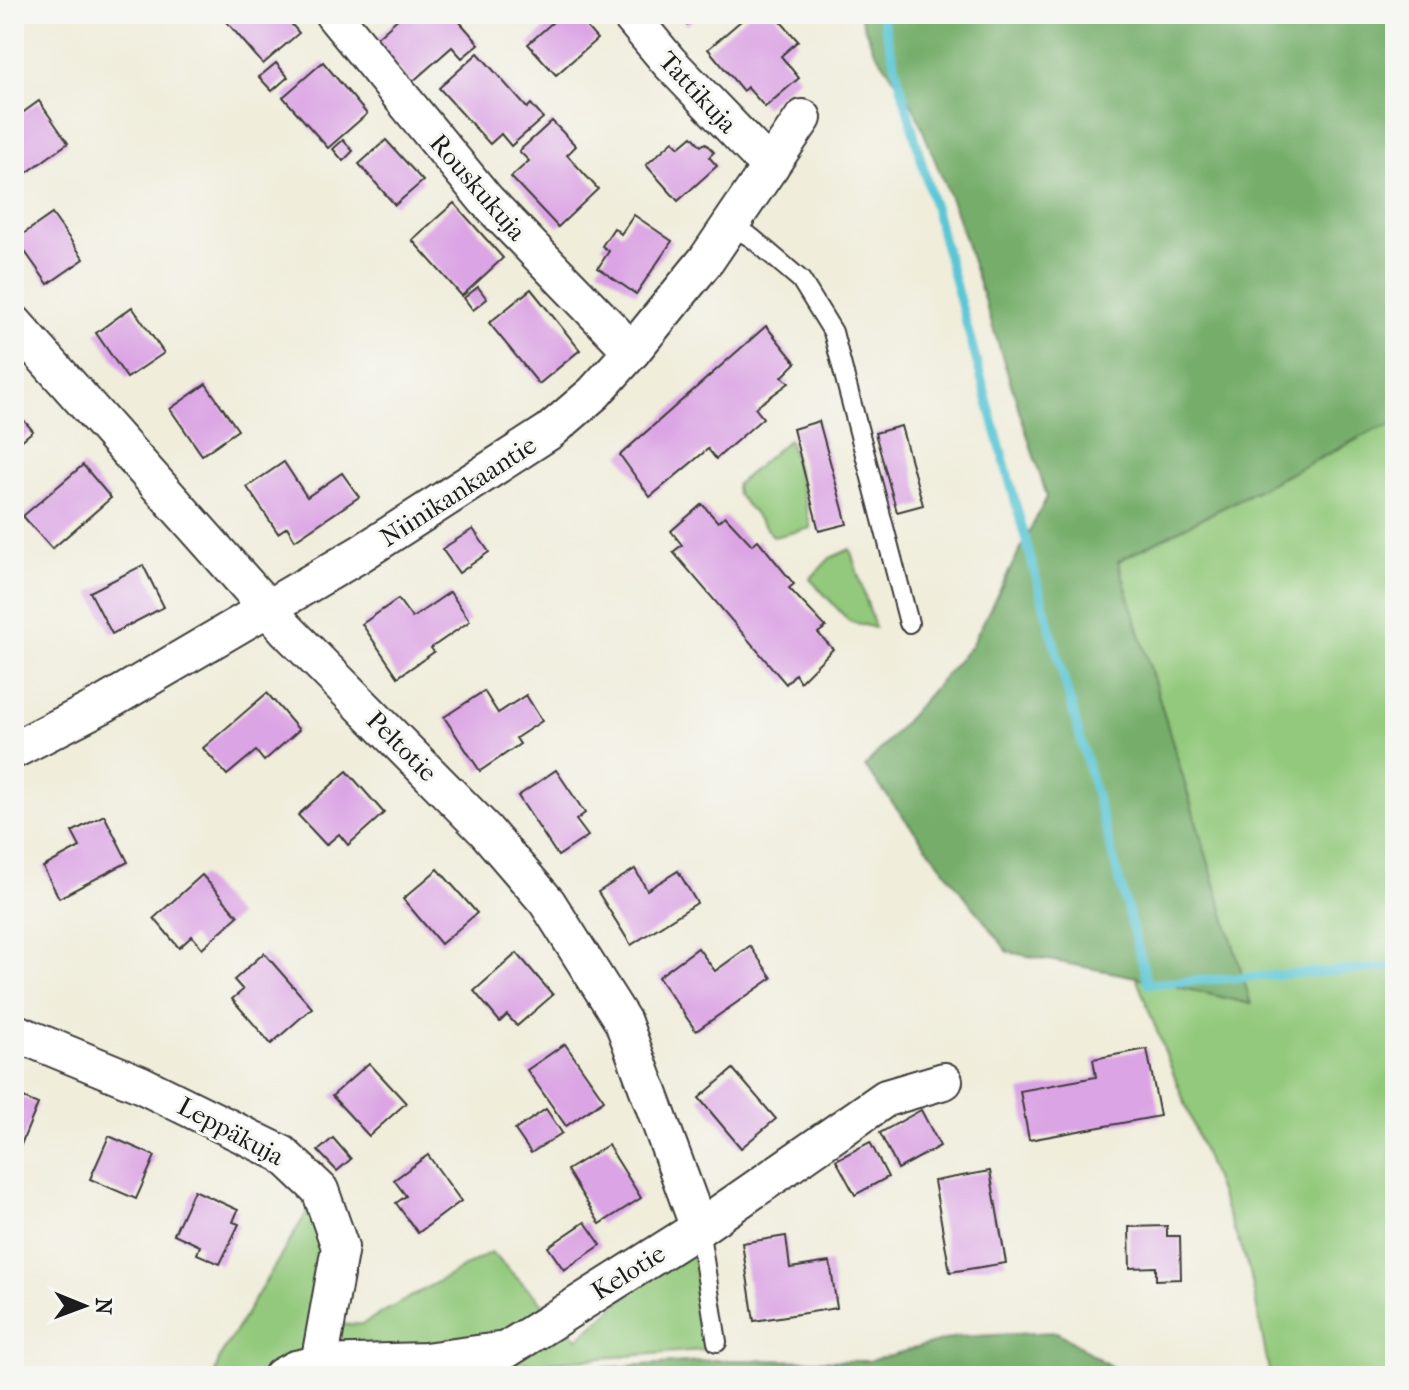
<svg xmlns="http://www.w3.org/2000/svg" width="1409" height="1390" font-family="'IM FELL French Canon',serif">
<style>
.green{fill:#93c97b;stroke:#58724c;stroke-width:2}
.forest{fill:#76ad6b;stroke:#496444;stroke-width:2}
.lines{fill:none;stroke-linecap:round;stroke-linejoin:round}
.stream{stroke:#5bc6d5;stroke-width:9}
.building{fill:#dba4e4}
.service-casing{stroke:#3c3b39;stroke-width:22}
.minor-casing{stroke:#3c3b39;stroke-width:40}
.service{stroke:#fff;stroke-width:18}
.minor{stroke:#fff;stroke-width:36}
.labels{text-anchor:middle;stroke-width:6;stroke-linejoin:round;paint-order:stroke}
.street-label{font-size:26px;fill:#1c1c1c;stroke:#f6f6f2}
</style>
<rect width="100%" height="100%" fill="#f6f6f2"/>
<filter id="ink" filterUnits="userSpaceOnUse"><feTurbulence type="fractalNoise" baseFrequency=".0125" numOctaves="2"/><feDisplacementMap in="SourceGraphic" scale="16" xChannelSelector="R" yChannelSelector="G"/><feConvolveMatrix kernelMatrix="1 2 1 2 8 2 1 2 1" color-interpolation-filters="sRGB"/></filter>
<filter id="wash" filterUnits="userSpaceOnUse"><feTurbulence type="fractalNoise" baseFrequency=".006" numOctaves="4" result="noise"/><feDisplacementMap in="SourceGraphic" scale="32" xChannelSelector="R" yChannelSelector="G"/><feGaussianBlur stdDeviation="1.8" result="paint"/><feColorMatrix in="noise" values="0 0 0 0 0 0 0 0 0 0 0 0 0 0 0 0 0 1.4 0 .05"/><feComposite in="paint" operator="in"/></filter>
<g filter="url(#wash)">
<rect width="100%" height="100%" fill="#f0eddb"/>
<!-- green -->
<g class="green">
<polygon points="1395,424 1395,1376 1270,1376 1250,1272 1136,977 1250,1004 1118,561 1375,430"/>
<polygon points="789,439 811,528 774,537 737,494 736,485"/>
<polygon points="850,549 875,628 849,621 810,579 830,558"/>
<polygon points="318,1194 340,1325 362,1324 491,1252 578,1339 695,1235 713,1349 541,1363 433,1367 329,1376 214,1376 220,1357"/>
</g>
<!-- forest -->
<g class="forest">
<polygon points="859,14 1395,14 1395,424 1375,430 1118,561 1251,1004 1136,977 1008,952 865,767 971,646 1047,497 957,215 913,106 873,48"/>
<polygon points="1057,1332 1126,1376 478,1376 717,1360 869,1361 956,1337"/>
</g>
<g class="lines">
<!-- stream -->
<polyline class="stream" points="881,14 1148,984 1395,967"/>
</g>
<g id="blocks">
<!-- building -->
<g class="building">
<polygon points="220,14 283,14 299,33 263,64"/>
<polygon points="403,14 453,14 479,44 462,58 452,47 411,83 374,40"/>
<polygon points="562,14 575,14 597,39 556,75 528,44"/>
<polygon points="678,14 700,14 687,25"/>
<polygon points="749,14 774,14 798,41 781,56 799,78 765,107 747,87 743,91 708,49"/>
<polygon points="478,53 527,108 531,104 543,118 511,146 501,134 490,144 439,88"/>
<polygon points="323,62 367,114 328,148 283,97"/>
<polygon points="276,63 288,77 272,91 259,77"/>
<polygon points="39,101 68,143 14,182 14,119"/>
<polygon points="552,121 576,146 567,155 598,189 558,227 511,177 529,161 519,151"/>
<polygon points="692,136 701,146 705,143 714,152 709,157 717,166 678,201 646,165 673,141 679,147"/>
<polygon points="343,140 353,151 343,161 333,149"/>
<polygon points="386,140 423,181 395,205 359,164"/>
<polygon points="454,203 503,258 462,296 412,240"/>
<polygon points="52,214 84,259 48,284 16,239"/>
<polygon points="634,215 672,241 636,294 598,268 609,251 602,246 614,228 621,234"/>
<polygon points="478,287 487,299 473,310 464,298"/>
<polygon points="531,289 580,350 539,384 489,323"/>
<polygon points="132,307 164,353 127,378 96,333"/>
<polygon points="766,326 796,363 782,377 789,383 755,408 763,418 716,459 708,449 650,497 620,455"/>
<polygon points="206,384 238,430 202,455 170,409"/>
<polygon points="14,409 33,431 14,447"/>
<polygon points="819,421 847,524 819,531 793,429"/>
<polygon points="901,426 923,505 897,512 875,433"/>
<polygon points="284,462 307,497 342,473 359,497 295,540 287,527 278,533 247,487"/>
<polygon points="83,465 111,498 52,549 23,516"/>
<polygon points="702,504 718,522 725,516 752,545 758,540 794,584 789,588 826,627 818,633 833,649 800,682 795,674 786,684 673,552 682,545 671,531"/>
<polygon points="473,529 489,552 459,573 442,549"/>
<polygon points="143,565 164,607 112,634 90,592"/>
<polygon points="450,592 470,621 431,648 434,652 398,677 362,624 398,599 412,618"/>
<polygon points="484,691 498,713 526,695 542,721 516,738 520,744 480,771 444,717"/>
<polygon points="267,693 299,730 264,761 256,751 227,775 203,748"/>
<polygon points="556,770 585,813 576,820 588,836 558,856 518,796"/>
<polygon points="347,771 384,813 348,845 339,834 326,845 298,815"/>
<polygon points="104,815 128,862 59,898 43,867 80,847 72,832"/>
<polygon points="438,869 477,913 441,944 403,899"/>
<polygon points="635,869 647,890 678,871 697,903 631,945 598,892"/>
<polygon points="202,875 238,916 202,948 192,936 179,948 154,918"/>
<polygon points="750,946 772,978 696,1031 658,977 698,948 715,971"/>
<polygon points="264,953 312,1008 271,1044 232,999 243,990 234,980"/>
<polygon points="517,953 553,995 517,1026 507,1015 500,1022 474,991"/>
<polygon points="565,1044 604,1100 566,1126 527,1070"/>
<polygon points="1147,1049 1160,1116 1029,1140 1020,1091 1096,1077 1093,1059"/>
<polygon points="369,1063 406,1103 369,1136 332,1096"/>
<polygon points="733,1069 776,1119 741,1148 699,1098"/>
<polygon points="14,1094 38,1104 20,1147 14,1145"/>
<polygon points="546,1109 562,1133 531,1153 515,1130"/>
<polygon points="921,1110 940,1146 898,1169 880,1133"/>
<polygon points="109,1136 155,1156 136,1199 90,1179"/>
<polygon points="333,1138 351,1159 337,1171 318,1151"/>
<polygon points="870,1142 888,1177 855,1195 836,1160"/>
<polygon points="608,1145 641,1198 600,1224 567,1170"/>
<polygon points="428,1155 461,1201 418,1233 396,1203 406,1196 394,1180"/>
<polygon points="990,1171 1006,1263 950,1272 934,1181"/>
<polygon points="194,1190 238,1210 233,1222 239,1224 220,1264 197,1254 200,1246 174,1234"/>
<polygon points="585,1222 601,1245 564,1270 548,1247"/>
<polygon points="1167,1226 1167,1236 1180,1236 1181,1279 1156,1280 1156,1267 1130,1268 1129,1227"/>
<polygon points="786,1236 790,1268 830,1262 837,1308 754,1321 742,1243"/>
</g>
</g>
</g>
<g filter="url(#ink)">
<use href="#blocks" fill-opacity="0" stroke="#3c3b39" stroke-width="2"/>
<g class="lines">
<!-- service casing -->
<g class="service-casing">
<g id="service">
<polyline points="730,225 752,238 801,280 833,332 909,623"/>
<polyline points="699,1228 717,1342"/>
</g>
</g>
<!-- minor casing -->
<g class="minor-casing">
<g id="minor">
<polyline points="333,14 486,200 632,351"/>
<polyline points="629,14 669,62 770,167"/>
<polyline points="14,323 287,630 485,830 547,902 623,1022 699,1228"/>
<polyline points="14,750 104,704 360,554 550,431 594,393 632,351 707,259 803,118"/>
<polyline points="14,1032 140,1084 282,1154 320,1190 340,1247 319,1364"/>
<polyline points="282,1376 295,1369 319,1364 425,1361 506,1350 699,1228 886,1098 944,1081"/>
</g>
</g>
<!-- service -->
<use href="#service" class="service"/>
<!-- minor -->
<use href="#minor" class="minor"/>
</g>
</g>
<g class="labels">
<!-- street labels -->
<g class="street-label">
<text transform="translate(698 92) rotate(47)" y="9">Tattikuja</text>
<text transform="translate(478 187) rotate(49)" y="9">Rouskukuja</text>
<text transform="translate(458 491) rotate(-33)" y="9">Niinikankaantie</text>
<text transform="translate(402 746) rotate(45)" y="9">Peltotie</text>
<text transform="translate(231 1131) rotate(28)" y="9">Leppäkuja</text>
<text transform="translate(628 1272) rotate(-32)" y="9">Kelotie</text>
</g>
</g>
<!-- margin -->
<rect width="1409" height="1390" fill="none" stroke="#f6f6f2" stroke-width="48"/>
<!-- north arrow -->
<g transform="translate(84 1306) rotate(91)" stroke="#f6f6f2" stroke-width="6" paint-order="stroke">
<path d="M0-6L14 30L0 20L-14 30Z" fill="#1c1c1c"/>
<text y="-12" font-size="22" font-weight="bold" text-anchor="middle" fill="#1c1c1c">N</text>
</g>
</svg>
